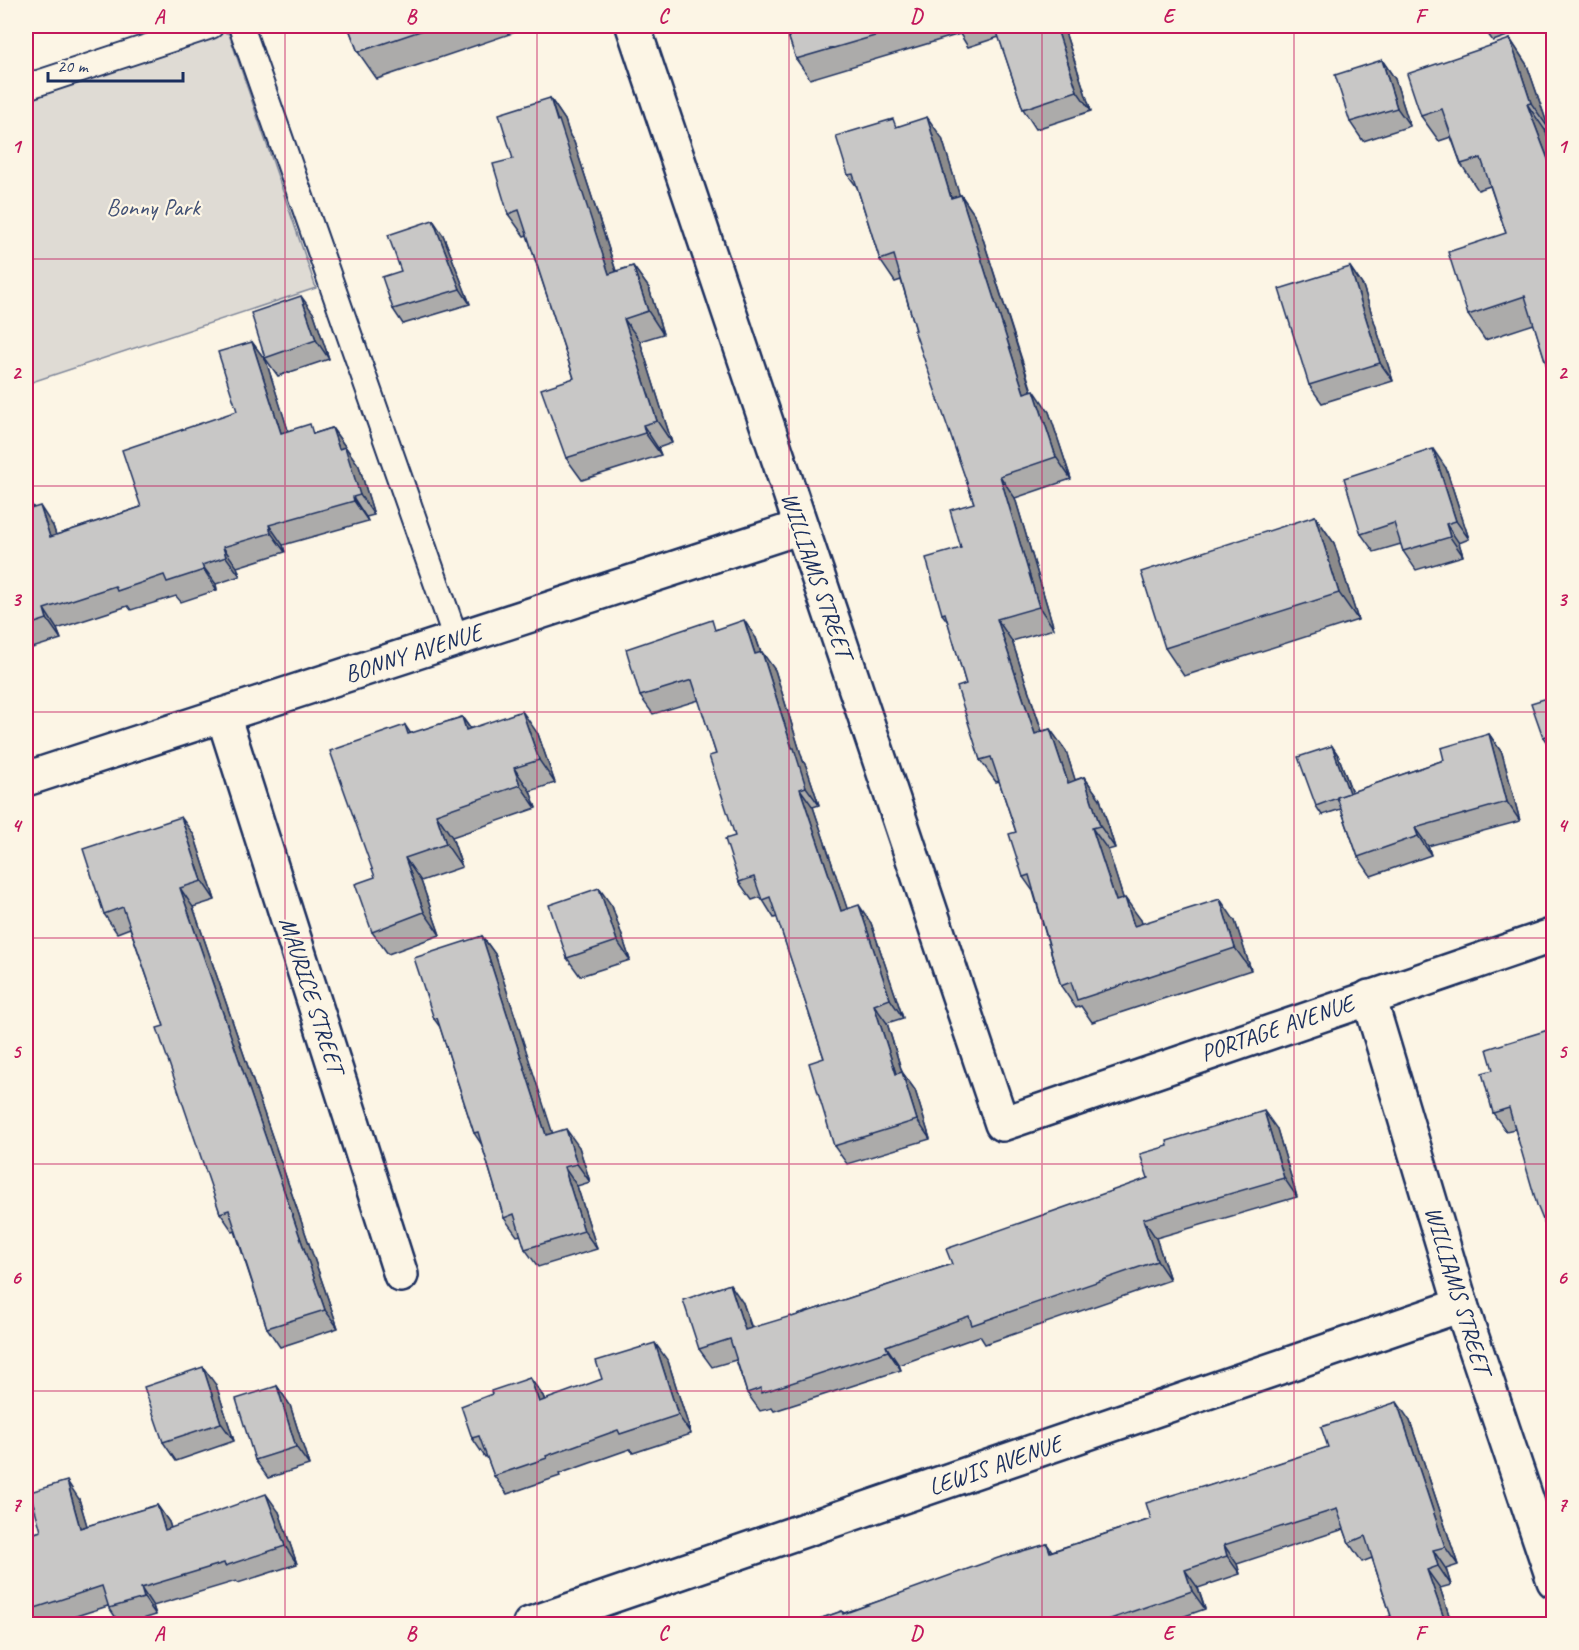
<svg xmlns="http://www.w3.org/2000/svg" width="1579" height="1650" font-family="Caveat,sans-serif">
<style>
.green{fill:#dfdbd4;stroke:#7d8599;stroke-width:1.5}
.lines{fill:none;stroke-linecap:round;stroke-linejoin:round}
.service-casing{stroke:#1b2f5e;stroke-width:28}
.minor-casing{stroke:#1b2f5e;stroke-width:38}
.service{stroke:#fcf5e5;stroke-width:24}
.minor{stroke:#fcf5e5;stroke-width:33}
.wall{fill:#acabaa;stroke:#1b2f5e;stroke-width:1.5}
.shaded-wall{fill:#8c8b8b;stroke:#1b2f5e;stroke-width:1.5}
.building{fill:#c8c7c6;stroke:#1b2f5e;stroke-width:1.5}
.grid{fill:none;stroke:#c2185b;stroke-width:1.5;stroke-opacity:0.55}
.labels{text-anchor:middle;stroke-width:4.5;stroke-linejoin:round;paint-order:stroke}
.park-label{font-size:24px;fill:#425176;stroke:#fcf5e5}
.street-label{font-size:24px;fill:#1b2f5e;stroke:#fcf5e5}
.neatline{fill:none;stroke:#c2185b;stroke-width:2}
.grid-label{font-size:20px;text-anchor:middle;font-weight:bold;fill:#c2185b}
</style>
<rect width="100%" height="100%" fill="#fcf5e5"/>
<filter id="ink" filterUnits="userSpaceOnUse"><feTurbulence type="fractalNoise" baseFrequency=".0167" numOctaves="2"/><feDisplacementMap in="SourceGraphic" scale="12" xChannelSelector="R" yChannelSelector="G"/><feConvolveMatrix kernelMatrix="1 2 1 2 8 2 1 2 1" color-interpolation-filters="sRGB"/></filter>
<g filter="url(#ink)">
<!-- green -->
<polygon class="green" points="209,26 229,34 316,288 26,384 26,87"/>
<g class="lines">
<!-- service casing -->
<g class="service-casing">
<g id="service">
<polyline points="241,26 456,639"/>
<polyline points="26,87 211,26"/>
</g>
</g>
<!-- minor casing -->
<g class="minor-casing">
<g id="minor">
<polyline points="633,26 1002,1124 1554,935"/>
<polyline points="223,715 401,1275"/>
<polyline points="26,779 801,527"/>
<polyline points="1369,997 1461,1305 1554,1581"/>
<polyline points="530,1624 1461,1305"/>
</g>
</g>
<!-- service -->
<use href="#service" class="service"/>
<!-- minor -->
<use href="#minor" class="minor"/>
</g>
<!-- wall -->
<g class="wall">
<polygon points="26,26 43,26 26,31"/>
<polygon points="348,26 533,26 377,79 358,52"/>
<polygon points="785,26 1063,26 1091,111 1036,129 1023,109 999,37 968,47 960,34 810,79 796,59"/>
<polygon points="1482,26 1536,26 1493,41"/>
<polygon points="1510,39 1527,65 1549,129 1545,130 1554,153 1554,389 1534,324 1485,340 1468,315 1506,233 1490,186 1478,190 1461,164 1451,137 1439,141 1421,116"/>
<polygon points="1382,60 1395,79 1410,126 1363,141 1350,122"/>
<polygon points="550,98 565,120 570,136 574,142 616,271 633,266 649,288 663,334 640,341 672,443 658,448 661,455 582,480 566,458 574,378 527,235 524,236 508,214 513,159"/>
<polygon points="898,126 942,138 959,195 961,195 976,217 1032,391 1049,412 1071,479 1015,498 1054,629 1012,641 1042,731 1050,729 1066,751 1075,780 1084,777 1100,799 1115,848 1108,850 1123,898 1141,920 1142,924 1235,921 1251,970 1092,1022 1081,1006 1076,1008 1061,986 1033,891 1023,877 1016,832 999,781 996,782 980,760 966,684 948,622 942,614 974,503 916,330 901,280 895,282 880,260 857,187 848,175"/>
<polygon points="443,235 470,304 403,324 393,309 401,271"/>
<polygon points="1350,267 1363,286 1393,381 1322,403 1309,385"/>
<polygon points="314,314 329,359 278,376 265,358"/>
<polygon points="252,342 266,361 288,431 316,433 332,428 359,466 374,515 366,517 368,521 283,545 285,552 237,567 240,576 216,584 217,590 181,602 176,596 131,610 128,606 57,629 61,639 26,650 26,497 34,508 53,526 56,535 141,507 237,411"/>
<polygon points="1446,468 1469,539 1459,543 1463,556 1416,570 1403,551 1401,544 1374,552 1361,534"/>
<polygon points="1315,516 1334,543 1358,620 1184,676 1165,648"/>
<polygon points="717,629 756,638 761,652 775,670 803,761 806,766 819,805 813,807 847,909 871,923 903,1018 887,1023 902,1072 915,1090 930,1139 847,1164 834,1146 824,1058 777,917 774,918 761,897 752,900 739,882 735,836 716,754 699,700 653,714 640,696"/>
<polygon points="1554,696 1554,753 1543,737"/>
<polygon points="462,717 470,728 538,734 555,783 530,791 536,808 452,837 462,867 421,881 440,935 388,954 372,932 375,877 405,725 411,734"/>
<polygon points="1489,734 1502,753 1520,821 1428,846 1431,855 1371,876 1358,857 1341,809 1322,815 1316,806 1332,746 1338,755 1352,792 1444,760"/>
<polygon points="194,835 215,900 193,907 338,1328 280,1347 267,1328 235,1231 233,1232 220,1213 164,1026 130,928 117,933 104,914"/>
<polygon points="612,906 630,960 580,976 567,958"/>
<polygon points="482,936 495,954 552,1133 579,1147 590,1182 577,1186 597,1249 538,1267 525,1249 521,1235 517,1236 504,1218 482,1145 474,1133 440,1027 434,1019"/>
<polygon points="1548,1030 1551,1034 1554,1033 1554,1238 1545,1225 1515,1129 1506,1131 1493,1113 1493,1070"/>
<polygon points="1277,1129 1297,1197 1156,1238 1170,1280 985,1344 980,1336 899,1365 901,1370 774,1411 772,1408 760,1411 747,1393 736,1360 712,1367 699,1349 743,1303 752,1328 792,1317 952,1264 1148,1178"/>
<polygon points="668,1361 691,1434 633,1453 630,1449 559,1474 560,1476 507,1494 494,1476 487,1456 485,1457 472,1438 492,1394 530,1378 543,1396 545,1400"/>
<polygon points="216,1385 234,1441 176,1461 163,1442"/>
<polygon points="277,1386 290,1405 309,1465 268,1478 255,1460"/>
<polygon points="1410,1421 1458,1565 1446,1569 1451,1585 1440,1588 1452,1624 1367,1624 1391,1616 1372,1558 1362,1562 1349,1543 1344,1529 1237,1564 1240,1574 1198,1588 1205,1609 1162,1624 805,1624 842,1611 844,1613 1047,1544 1052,1551 1151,1519 1206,1487"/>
<polygon points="79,1499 87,1526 157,1505 169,1522 171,1528 279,1512 297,1564 238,1583 236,1581 153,1606 156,1615 126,1624 120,1624 108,1606 51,1624 26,1624 26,1536 41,1531"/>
</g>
<!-- shaded-wall -->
<g class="shaded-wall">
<polygon points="1056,26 1063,26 1091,111 1077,91"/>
<polygon points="1510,39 1527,65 1549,129 1531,103"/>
<polygon points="1382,60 1395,79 1410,126 1397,108"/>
<polygon points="550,98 565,120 570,136 574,142 624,296 609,274"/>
<polygon points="1527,104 1545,130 1554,153 1554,175"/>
<polygon points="927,117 942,138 967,220 951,198"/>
<polygon points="961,195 976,217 1039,415 1024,393"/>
<polygon points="433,220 443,235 470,304 460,289"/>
<polygon points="633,266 649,288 663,334 648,311"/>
<polygon points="1350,267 1363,286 1393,381 1380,363"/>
<polygon points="301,296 314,314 329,359 316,340"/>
<polygon points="624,319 640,341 672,443 657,421"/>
<polygon points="252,342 266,361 295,452 281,433"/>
<polygon points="1034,390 1049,412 1071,479 1056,457"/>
<polygon points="643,425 658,448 661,455 645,433"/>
<polygon points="332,428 359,466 374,515 360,495 339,449"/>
<polygon points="1433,449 1446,468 1469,539 1456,521"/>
<polygon points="1000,476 1015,498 1054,629 1039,607"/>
<polygon points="26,497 35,510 27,510 26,504"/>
<polygon points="353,497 366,517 368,521 354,501"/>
<polygon points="40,506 53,526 63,557 50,537"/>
<polygon points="1315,516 1334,543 1358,620 1339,593"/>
<polygon points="1446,524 1459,543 1463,556 1450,537"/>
<polygon points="269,525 283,545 285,552 271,533"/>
<polygon points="223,547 237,567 240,576 226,557"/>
<polygon points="202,565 216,584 217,590 204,570"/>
<polygon points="44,609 57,629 61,639 47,619"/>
<polygon points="997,619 1012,641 1050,756 1035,734"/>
<polygon points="744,620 756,638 767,672 755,654"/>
<polygon points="762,652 775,670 803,761 806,766 819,805 806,787 792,748"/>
<polygon points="522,711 538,734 555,783 539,760"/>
<polygon points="462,717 478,740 466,730"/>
<polygon points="1050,729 1066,751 1083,805 1068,783"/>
<polygon points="1489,734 1502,753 1520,821 1507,802"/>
<polygon points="1332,746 1338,755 1356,804 1349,794"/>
<polygon points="514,768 530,791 536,808 520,785"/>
<polygon points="1084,777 1100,799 1115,848 1100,826"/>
<polygon points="800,789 813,807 854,929 841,911"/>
<polygon points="436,814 452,837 462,867 446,844"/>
<polygon points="181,817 194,835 215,900 202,881"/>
<polygon points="1092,828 1108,850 1131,923 1116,901"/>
<polygon points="1415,828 1428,846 1431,855 1418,836"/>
<polygon points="405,858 421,881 440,935 424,912"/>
<polygon points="180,888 193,907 338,1328 325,1310"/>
<polygon points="599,888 612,906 630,960 617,941"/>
<polygon points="1125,898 1141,920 1150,948 1134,926"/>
<polygon points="1220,899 1235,921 1251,970 1235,948"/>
<polygon points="859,905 871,923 903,1018 890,999"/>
<polygon points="482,936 495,954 559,1153 546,1135"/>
<polygon points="874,1005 887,1023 908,1092 896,1074"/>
<polygon points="902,1072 915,1090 930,1139 917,1120"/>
<polygon points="1264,1111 1277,1129 1297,1197 1284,1178"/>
<polygon points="566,1129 579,1147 590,1182 577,1164"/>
<polygon points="564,1167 577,1186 597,1249 584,1231"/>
<polygon points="1143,1219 1156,1238 1170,1280 1157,1261"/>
<polygon points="730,1284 743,1303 758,1349 745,1330"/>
<polygon points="655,1343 668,1361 691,1434 678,1415"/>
<polygon points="886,1346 899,1365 901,1370 888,1351"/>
<polygon points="203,1367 216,1385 234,1441 221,1423"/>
<polygon points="530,1378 543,1396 552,1420 539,1402"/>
<polygon points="277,1386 290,1405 309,1465 296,1447"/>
<polygon points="1397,1402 1410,1421 1458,1565 1445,1547"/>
<polygon points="67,1481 79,1499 93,1546 80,1528"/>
<polygon points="266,1494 279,1512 297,1564 285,1546"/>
<polygon points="157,1505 169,1522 177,1548 165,1530"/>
<polygon points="1224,1545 1237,1564 1240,1574 1227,1556"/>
<polygon points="1433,1550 1446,1569 1451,1585 1438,1566"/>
<polygon points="1185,1570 1198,1588 1205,1609 1192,1591"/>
<polygon points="1427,1570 1440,1588 1452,1624 1446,1624"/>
<polygon points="141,1588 153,1606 156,1615 144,1598"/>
</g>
<!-- building -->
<g class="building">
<polygon points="348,26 435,26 358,52"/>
<polygon points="785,26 909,26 796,59"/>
<polygon points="995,26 1056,26 1077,91 1023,109"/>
<polygon points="1510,39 1531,103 1527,104 1554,175 1554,389 1525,296 1468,315 1448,252 1506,233 1481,158 1461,164 1442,109 1421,116 1407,74"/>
<polygon points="1382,60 1397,108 1350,122 1335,75"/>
<polygon points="550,98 557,121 559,120 609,274 633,266 648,311 624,319 657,421 643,425 645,433 566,458 541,389 574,378 519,210 508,214 493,164 513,159 499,114"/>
<polygon points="927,117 951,198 961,195 1024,393 1034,390 1056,457 1000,476 1039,607 997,619 1035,734 1050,729 1068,783 1084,777 1100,826 1092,828 1116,901 1125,898 1134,926 1220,899 1235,948 1077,1000 1071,982 1061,986 1029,875 1023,877 1009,834 1016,832 991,757 980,760 957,687 966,684 945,613 942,614 926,558 961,548 950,510 974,503 914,330 916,330 894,255 880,260 853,174 848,175 836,136 893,119 896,127"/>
<polygon points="433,220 460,289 393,309 382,277 401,271 388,235"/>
<polygon points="1350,267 1380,363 1309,385 1279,289"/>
<polygon points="301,296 316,340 265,358 251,313"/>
<polygon points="252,342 281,433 310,424 313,434 332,428 339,449 345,447 360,495 353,497 354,501 269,525 271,533 223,547 226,557 202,565 204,570 167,582 164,575 117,591 115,586 44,609 47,619 26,626 26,504 27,510 40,506 50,537 141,507 122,450 237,411 218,352"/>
<polygon points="1433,449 1456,521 1446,524 1450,537 1403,551 1394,523 1361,534 1344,478"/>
<polygon points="1315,516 1339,593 1165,648 1141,572"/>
<polygon points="712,620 715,630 744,620 755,654 762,652 792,748 794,748 806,787 800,789 841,911 859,905 890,999 874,1005 896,1074 902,1072 917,1120 834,1146 809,1063 824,1058 770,897 762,900 754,877 739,882 725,839 735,836 709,756 716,754 692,680 640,696 626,649"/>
<polygon points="1554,696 1554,734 1543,737 1531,703"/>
<polygon points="522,711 539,760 514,768 520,785 436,814 446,844 405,858 424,912 372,932 355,884 375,877 330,751 405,725 408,734 462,717 466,730"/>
<polygon points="1489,734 1507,802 1415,828 1418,836 1358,857 1337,797 1444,760 1441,748"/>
<polygon points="1332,746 1349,793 1337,797 1337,798 1316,806 1298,757"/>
<polygon points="181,817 202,881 180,888 325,1310 267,1328 229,1210 220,1213 171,1069 157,1028 164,1026 123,907 104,914 83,849"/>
<polygon points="599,888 617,941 567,958 549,905"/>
<polygon points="482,936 546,1135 566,1129 577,1164 564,1167 584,1231 525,1249 514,1214 504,1218 478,1132 474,1133 437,1018 434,1019 414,958"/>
<polygon points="1548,1030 1549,1035 1554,1033 1554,1223 1545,1225 1537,1205 1509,1108 1493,1113 1482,1073 1493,1070 1487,1049"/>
<polygon points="1264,1111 1284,1178 1143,1219 1157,1261 972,1325 969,1316 886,1346 888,1351 761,1393 761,1388 747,1393 730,1339 699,1349 683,1300 730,1284 745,1330 791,1316 792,1317 952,1264 946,1249 1148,1178 1140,1154 1168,1146 1167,1141"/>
<polygon points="655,1343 678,1415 620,1434 618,1430 546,1456 547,1458 494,1476 479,1436 472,1438 461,1406 492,1394 491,1391 530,1378 539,1402 602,1379 596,1361"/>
<polygon points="203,1367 221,1423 163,1442 144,1387"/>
<polygon points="277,1386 296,1447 255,1460 236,1399"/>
<polygon points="1397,1402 1445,1547 1433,1550 1438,1566 1427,1570 1446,1624 1367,1624 1391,1616 1365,1536 1349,1543 1337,1509 1224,1545 1227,1556 1185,1570 1192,1591 1096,1624 805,1624 842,1611 843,1614 998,1558 1047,1544 1050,1552 1151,1519 1146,1503 1205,1485 1205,1487 1328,1447 1321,1427"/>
<polygon points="67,1481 80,1528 157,1505 165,1530 266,1494 285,1546 225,1566 224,1563 141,1588 144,1598 109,1608 102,1586 26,1611 26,1536 41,1531 30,1492"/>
</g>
</g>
<!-- grid -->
<path class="grid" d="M285 26V1624M537 26V1624M789 26V1624M1042 26V1624M1294 26V1624M26 259H1554M26 486H1554M26 712H1554M26 938H1554M26 1164H1554M26 1391H1554"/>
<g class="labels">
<!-- park labels -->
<g class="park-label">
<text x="153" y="215">Bonny Park</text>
</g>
<!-- street labels -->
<g class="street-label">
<text transform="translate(817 575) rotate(71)" y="8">WILLIAMS STREET</text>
<text transform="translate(413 653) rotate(-18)" y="8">BONNY AVENUE</text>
<text transform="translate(312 995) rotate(72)" y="8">MAURICE STREET</text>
<text transform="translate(1277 1028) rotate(-19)" y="8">PORTAGE AVENUE</text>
<text transform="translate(1458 1290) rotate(73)" y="8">WILLIAMS STREET</text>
<text transform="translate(995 1465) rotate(-19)" y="8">LEWIS AVENUE</text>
</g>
</g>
<!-- margin -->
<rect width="1579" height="1650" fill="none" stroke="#fcf5e5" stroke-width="66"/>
<!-- scale -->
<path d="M48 72v9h135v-9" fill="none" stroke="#1b2f5e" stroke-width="3"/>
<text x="57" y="72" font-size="18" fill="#1b2f5e" stroke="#fcf5e5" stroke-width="4.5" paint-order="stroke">20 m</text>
<rect x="33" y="33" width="1513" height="1584" class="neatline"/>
<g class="grid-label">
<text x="159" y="23">A</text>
<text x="411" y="23">B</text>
<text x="663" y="23">C</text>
<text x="916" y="23">D</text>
<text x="1168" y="23">E</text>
<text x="1420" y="23">F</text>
<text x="16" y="153">1</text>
<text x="1562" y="153">1</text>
<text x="16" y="379">2</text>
<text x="1562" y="379">2</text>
<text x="16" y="606">3</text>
<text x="1562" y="606">3</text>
<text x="16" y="832">4</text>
<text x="1562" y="832">4</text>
<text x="16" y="1058">5</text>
<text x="1562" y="1058">5</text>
<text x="16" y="1284">6</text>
<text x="1562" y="1284">6</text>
<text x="16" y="1511">7</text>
<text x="1562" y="1511">7</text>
<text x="159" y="1640">A</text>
<text x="411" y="1640">B</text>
<text x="663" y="1640">C</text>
<text x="916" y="1640">D</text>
<text x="1168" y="1640">E</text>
<text x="1420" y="1640">F</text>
</g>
</svg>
